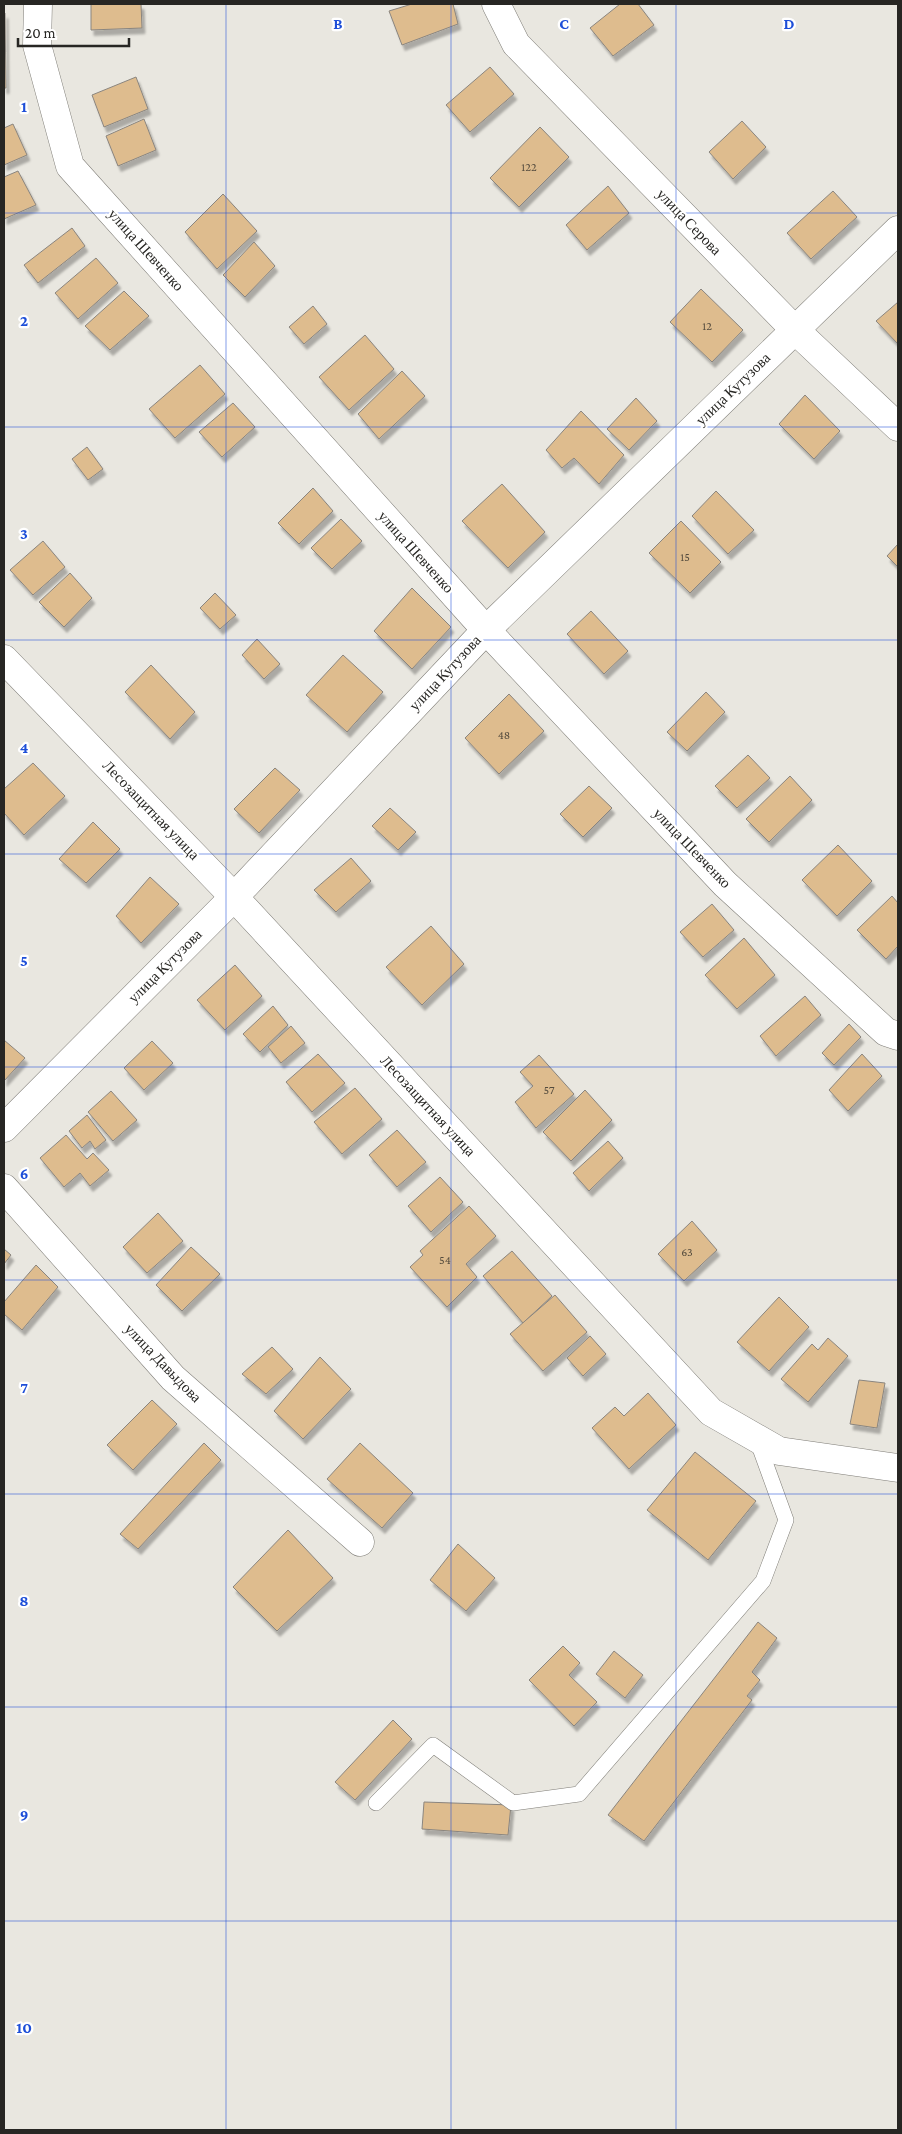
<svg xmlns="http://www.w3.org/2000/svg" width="902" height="2134" font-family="'Crimson Pro',serif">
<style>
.building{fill:#debc8e;stroke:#8a857f;filter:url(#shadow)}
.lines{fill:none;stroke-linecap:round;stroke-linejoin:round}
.service-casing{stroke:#7f7d77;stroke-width:16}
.minor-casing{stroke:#7f7d77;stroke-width:29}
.service{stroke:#fff;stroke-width:15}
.minor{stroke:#fff;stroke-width:28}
.grid{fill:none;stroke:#1d4ed8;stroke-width:1;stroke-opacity:0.55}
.labels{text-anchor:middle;stroke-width:4.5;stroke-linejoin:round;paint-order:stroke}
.number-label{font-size:12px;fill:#554c3e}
.street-label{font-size:15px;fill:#272623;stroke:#fff}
.grid-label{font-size:16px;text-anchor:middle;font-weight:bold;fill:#1d4ed8;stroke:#fff;stroke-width:4.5;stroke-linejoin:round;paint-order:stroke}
</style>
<defs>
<filter id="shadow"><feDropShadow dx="3" dy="5.5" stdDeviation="1" flood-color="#0004"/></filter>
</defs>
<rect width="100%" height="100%" fill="#e9e7e0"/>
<!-- building -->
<g class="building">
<polygon points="91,4 141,4 142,28 91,30"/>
<polygon points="412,4 453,4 458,24 402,45 389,11"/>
<polygon points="620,4 638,4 654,25 613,56 590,28"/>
<polygon points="4,13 5,13 6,88 4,88"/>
<polygon points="490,67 514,94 470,132 446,105"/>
<polygon points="136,77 148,109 104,127 92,95"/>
<polygon points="144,119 156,150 118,166 106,136"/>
<polygon points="742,121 766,147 733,179 709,152"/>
<polygon points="13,124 27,155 4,165 4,128"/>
<polygon points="540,127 569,157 519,207 490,178"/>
<polygon points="18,171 36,205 4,219 4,177"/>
<polygon points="608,186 629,213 587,250 566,225"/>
<polygon points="833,191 857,217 811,259 787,233"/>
<polygon points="223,194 257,231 217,269 185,232"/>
<polygon points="72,228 85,246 38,283 24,265"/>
<polygon points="254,242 275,266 245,297 223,275"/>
<polygon points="96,258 118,283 78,319 55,293"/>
<polygon points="701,289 743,330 712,362 670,322"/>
<polygon points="124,291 149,316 110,350 85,326"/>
<polygon points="898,302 898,344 876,321"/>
<polygon points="313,306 327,324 304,344 289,327"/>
<polygon points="365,335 394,369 349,410 319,377"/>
<polygon points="200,365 225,394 175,438 149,409"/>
<polygon points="402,371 425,396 379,439 358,414"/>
<polygon points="805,395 840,431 814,459 779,424"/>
<polygon points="636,398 657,421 629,450 607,429"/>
<polygon points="233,403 255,427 222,457 199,432"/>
<polygon points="581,411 624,455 599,484 574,458 562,468 546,450"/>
<polygon points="87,447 103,469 88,480 72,459"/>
<polygon points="502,484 545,532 508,568 462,521"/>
<polygon points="313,488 333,511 299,544 278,523"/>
<polygon points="716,491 754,530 728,554 692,516"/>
<polygon points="341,519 362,541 332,569 311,548"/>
<polygon points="681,521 721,562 690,593 649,553"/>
<polygon points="43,541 65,567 33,595 10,570"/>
<polygon points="898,544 898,567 887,556"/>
<polygon points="70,573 92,598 64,627 39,602"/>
<polygon points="412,588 451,627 412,669 374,631"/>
<polygon points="215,593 236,615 220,629 200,608"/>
<polygon points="591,611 628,651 604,674 567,634"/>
<polygon points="257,639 280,664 264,679 242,655"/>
<polygon points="343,655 383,692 347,732 306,695"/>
<polygon points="151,665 195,712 170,739 125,692"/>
<polygon points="706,692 725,712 687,751 667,732"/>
<polygon points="509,694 544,731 499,774 465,738"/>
<polygon points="748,755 770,778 737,808 715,786"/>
<polygon points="33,763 65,796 24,835 4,813 4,789"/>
<polygon points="275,768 300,790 259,833 234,809"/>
<polygon points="790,776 812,800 769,842 746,819"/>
<polygon points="589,786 612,808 583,837 560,814"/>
<polygon points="390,808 416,832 398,850 372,826"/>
<polygon points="93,822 120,849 86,883 59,859"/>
<polygon points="838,845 872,881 837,916 802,880"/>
<polygon points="351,858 371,881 336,912 314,890"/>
<polygon points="150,877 179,904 141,943 116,916"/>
<polygon points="892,896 898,903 898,946 886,959 857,930"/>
<polygon points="712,904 734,930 703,957 680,932"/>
<polygon points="431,926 464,964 422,1005 386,967"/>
<polygon points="744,938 775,975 737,1009 705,975"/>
<polygon points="235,965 262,996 225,1030 197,1000"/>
<polygon points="805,996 821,1015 776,1056 760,1036"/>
<polygon points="273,1006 288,1025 260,1052 243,1034"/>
<polygon points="849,1024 861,1037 834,1065 822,1053"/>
<polygon points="291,1026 305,1043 281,1063 268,1047"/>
<polygon points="4,1040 25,1058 4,1081"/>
<polygon points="152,1041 173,1063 144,1090 124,1068"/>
<polygon points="318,1054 345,1083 312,1112 286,1082"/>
<polygon points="862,1054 882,1076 848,1111 829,1090"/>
<polygon points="539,1055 574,1094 536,1128 515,1102 533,1086 520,1072"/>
<polygon points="355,1088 382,1119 342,1154 314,1122"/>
<polygon points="585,1090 612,1120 571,1161 543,1132"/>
<polygon points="111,1091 137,1120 113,1141 88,1112"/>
<polygon points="87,1115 106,1140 95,1149 90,1141 82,1148 69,1131"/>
<polygon points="397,1130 426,1162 397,1187 369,1155"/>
<polygon points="66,1135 87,1159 93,1153 109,1170 90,1186 80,1173 64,1187 40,1158"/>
<polygon points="608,1141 623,1158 589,1191 573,1173"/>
<polygon points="440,1177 463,1202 431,1232 408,1206"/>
<polygon points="469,1206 496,1236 466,1264 477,1277 447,1307 410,1267 423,1255 420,1251"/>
<polygon points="158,1213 183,1241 147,1273 123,1247"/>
<polygon points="692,1221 717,1250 684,1281 658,1254"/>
<polygon points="191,1247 220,1274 182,1311 156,1285"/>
<polygon points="4,1249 11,1255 4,1264"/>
<polygon points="512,1251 552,1296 523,1323 483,1276"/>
<polygon points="36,1265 58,1287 22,1330 4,1314 4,1302"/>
<polygon points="555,1295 587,1332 543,1371 510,1334"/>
<polygon points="779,1297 809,1327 769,1371 737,1342"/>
<polygon points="590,1336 606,1354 583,1376 567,1358"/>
<polygon points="828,1338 848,1356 808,1402 781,1379 812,1344 818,1350"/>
<polygon points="272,1347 293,1369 266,1394 242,1374"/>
<polygon points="320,1357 351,1389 303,1439 274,1411"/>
<polygon points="859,1380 885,1383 877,1428 850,1424"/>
<polygon points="648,1393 676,1425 629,1469 592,1428 615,1407 624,1416"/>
<polygon points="152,1400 177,1424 133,1470 107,1445"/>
<polygon points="204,1443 221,1460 138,1549 120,1534"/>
<polygon points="360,1443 413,1493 382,1528 327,1479"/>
<polygon points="695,1452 756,1501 708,1560 647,1510"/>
<polygon points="288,1530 333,1578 277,1631 233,1587"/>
<polygon points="458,1544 495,1578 466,1611 430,1580"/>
<polygon points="758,1622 777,1638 752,1672 760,1680 747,1696 752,1700 644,1841 608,1815"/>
<polygon points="563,1646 580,1663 569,1675 597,1702 574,1726 529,1680"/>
<polygon points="614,1651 643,1675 625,1698 596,1674"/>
<polygon points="393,1720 412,1739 355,1800 335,1782"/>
<polygon points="424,1802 511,1805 508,1835 422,1829"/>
</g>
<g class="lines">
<!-- service casing -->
<g class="service-casing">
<polyline id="service" points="376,1803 433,1745 513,1803 579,1794 763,1581 786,1520 757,1440"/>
</g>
<!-- minor casing -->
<g class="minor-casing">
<g id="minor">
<polyline points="38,4 37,45 70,166 486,630 725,884 886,1032 898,1036"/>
<polyline points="496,4 516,44 794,329 898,427"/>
<polyline points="4,659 234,897 711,1412 779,1451 898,1468"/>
<polyline points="4,1128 234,897 486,630 898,230"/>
<polyline points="4,1188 173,1378 360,1542"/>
</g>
</g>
<!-- service -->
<use href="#service" class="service"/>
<!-- minor -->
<use href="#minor" class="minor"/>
</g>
<!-- grid -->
<path class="grid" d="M226 4V2130M451 4V2130M676 4V2130M4 213H898M4 427H898M4 640H898M4 854H898M4 1067H898M4 1280H898M4 1494H898M4 1707H898M4 1921H898"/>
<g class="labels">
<!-- number labels -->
<g class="number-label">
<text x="529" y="171">122</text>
<text x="707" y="330">12</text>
<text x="685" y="561">15</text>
<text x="504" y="739">48</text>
<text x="549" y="1094">57</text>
<text x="687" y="1256">63</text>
<text x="445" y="1264">54</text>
</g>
<!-- street labels -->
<g class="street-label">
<text transform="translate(689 222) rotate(46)" y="5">улица Серова</text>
<text transform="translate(146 250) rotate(48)" y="5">улица Шевченко</text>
<text transform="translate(733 389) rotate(-44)" y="5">улица Кутузова</text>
<text transform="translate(416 552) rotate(48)" y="5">улица Шевченко</text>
<text transform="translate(445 673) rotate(-47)" y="5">улица Кутузова</text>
<text transform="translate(151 810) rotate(46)" y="5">Лесозащитная улица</text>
<text transform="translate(692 848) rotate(46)" y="5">улица Шевченко</text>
<text transform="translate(165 966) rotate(-45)" y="5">улица Кутузова</text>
<text transform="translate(428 1106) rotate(47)" y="5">Лесозащитная улица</text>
<text transform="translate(163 1363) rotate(46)" y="5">улица Давыдова</text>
</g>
</g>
<g class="grid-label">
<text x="338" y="29">B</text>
<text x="564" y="29">C</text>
<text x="789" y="29">D</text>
<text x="24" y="112">1</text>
<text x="24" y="326">2</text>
<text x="24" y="539">3</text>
<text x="24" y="753">4</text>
<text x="24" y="966">5</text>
<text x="24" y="1179">6</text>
<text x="24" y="1393">7</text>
<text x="24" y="1606">8</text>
<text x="24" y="1820">9</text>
<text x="24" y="2033">10</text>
</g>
<!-- border -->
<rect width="902" height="2134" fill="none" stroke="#272623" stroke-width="10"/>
<!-- scale -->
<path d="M18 38v8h111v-8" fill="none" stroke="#272623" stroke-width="2.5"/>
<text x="25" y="38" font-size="15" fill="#272623" stroke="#ffffff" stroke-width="4" paint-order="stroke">20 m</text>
</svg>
